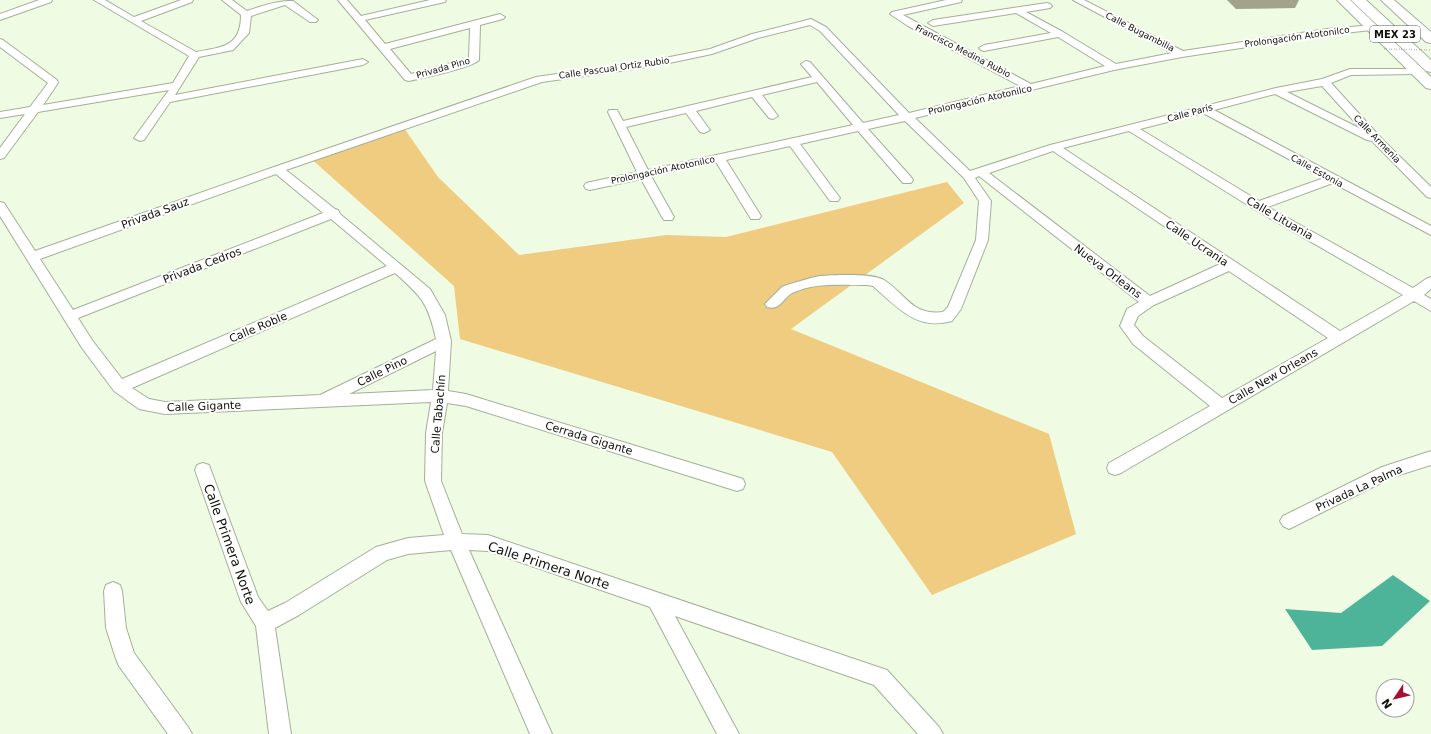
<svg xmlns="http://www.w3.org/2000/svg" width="1431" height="734" font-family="'DejaVu Sans',sans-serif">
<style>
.green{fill:#f0cc80}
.water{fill:#4eb499}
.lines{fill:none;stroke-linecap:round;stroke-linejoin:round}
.minor-casing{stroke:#a4af98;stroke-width:2}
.secondary-casing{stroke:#a4af98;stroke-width:2}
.primary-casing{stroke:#a4af98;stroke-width:2}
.minor{fill:#fff;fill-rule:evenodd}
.secondary{fill:#fff;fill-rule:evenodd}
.primary{fill:#fff;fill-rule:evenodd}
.path-bridge{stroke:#838b7a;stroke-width:1.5;stroke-dasharray:0.5 2;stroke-linecap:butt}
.wall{fill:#a3a38c}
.labels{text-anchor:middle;stroke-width:4;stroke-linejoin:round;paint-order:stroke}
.far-street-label{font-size:9px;fill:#0d1108;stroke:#fff}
.shield{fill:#fff;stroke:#565852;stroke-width:1}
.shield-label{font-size:10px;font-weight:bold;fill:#0d1108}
.street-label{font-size:11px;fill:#0d1108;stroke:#fff}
.near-street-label{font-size:13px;fill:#0d1108;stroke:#fff}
</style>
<rect width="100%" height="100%" fill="#effce3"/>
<!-- green -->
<polygon class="green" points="404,128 438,177 519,255 666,235 726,237 947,182 964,203 791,329 1049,434 1076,534 932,595 832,452 460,339 454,286 308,156"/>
<!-- water -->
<polygon class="water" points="1393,575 1430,601 1382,646 1312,650 1285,609 1341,613"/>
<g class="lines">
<!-- minor casing -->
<g class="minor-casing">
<g id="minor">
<polygon points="39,0 52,0 51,2 0,20 0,14"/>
<path d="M94 0H105L134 17 181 0H193L192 2 141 21 196 52C222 47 241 47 241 15L222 0H232L247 11C261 6 279 0 293 1L318 20 316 22H310L285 5 251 16 249 33 233 50 199 57 175 95 363 59 368 62 363 65 170 102 144 140 140 141 134 138 169 90 38 112 4 158 0 159V148L25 114 0 118V112L30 107 48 83 0 47V39L3 40 57 80 58 83 43 105 173 83 189 56Z"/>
<path d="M338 0H347L361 16 430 0H446L445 2 365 20 385 44 500 14 505 17 503 19 480 25 479 60C472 68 422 78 409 81L405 80ZM470 28 469 58 411 74 390 49Z"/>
<path d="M946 0H962L961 2 903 15 1031 84 1105 66 1058 37 984 51 981 50 979 48 984 45 1051 33 1016 13 933 26 928 23 933 20 1047 3 1050 4 1052 6 1050 8 1026 12 1063 32 1116 64 1172 53 1073 0H1084L1183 51 1327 29 1374 25 1376 27 1374 29 1371 30 1327 35 1182 57 1114 70 915 118 970 171 1050 145 1276 88 1322 79 1350 69H1420L1421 71 1416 74 1351 75 1331 83 1383 140 1431 187V198L1427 197 1372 141 1367 140 1275 94 1214 110 1431 226V235L1333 183 1268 207 1413 288 1426 279 1431 277V289L1424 295 1431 299V311L1414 301 1121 473 1115 475 1109 473 1107 468 1109 463 1210 406 1133 344 1120 326 1127 309 1139 302 979 176 975 178 991 201 988 240 961 309 952 321C917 331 898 308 873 286L867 285C843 285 815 282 792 293 783 298 780 311 767 307L765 304 782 287 787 285C798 282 809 278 820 276 834 275 872 273 884 280 906 294 912 316 943 312L948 307 976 240 979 201 964 178 905 121 868 129 911 177 913 180 911 183H903L858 131 800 144 840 198 838 201H830L790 146 726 160 761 216 759 219H751L716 162 651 176 674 217 672 220H664L662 217 641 179 590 190 586 189 584 186 586 183 637 172 608 112 609 110H617L623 121 812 77 801 64 806 61 810 62 863 123 899 115 820 31 810 25 758 38 712 54 655 66 542 82 286 170 335 209 338 210 340 214 430 289 445 315 451 341 448 391 466 394 737 477 743 479 745 484 743 489 737 491 466 406 447 403 442 433 441 481 462 534 488 535 887 670 939 727 943 734H918L874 685 675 616 739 734H717L650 607 488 551 469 550 552 734H530L451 550 408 554 387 560 299 615 275 628 291 734H269L256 626 241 602 195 470 197 465 203 463 209 465 258 597 268 611 285 603 376 547 408 538 444 535 425 481 426 433 431 402 165 414 139 409 114 391 82 348 0 216V202L4 203 35 251 274 167 536 77 655 60 710 49 752 34 811 19 826 27 909 113 1020 86 908 26 890 14 892 12ZM817 82 853 125 648 170 626 127 686 113 700 132 704 133 710 130 696 111 752 97 769 118 773 119 778 116 762 95ZM1322 86 1361 129 1287 92ZM1203 113 1324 178 1259 201 1140 129ZM1129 131 1254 209 1403 295 1340 331 1063 148ZM1053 151 1220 264 1150 296 989 173ZM276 174 323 213 73 310 40 259ZM331 219 387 266 122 379 92 340 78 318ZM1229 271 1328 338 1222 398 1143 336 1134 325 1138 316 1154 305ZM395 273C422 297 428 303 436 339L320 395 165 402 149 399 132 388ZM436 351 433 390 349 394Z"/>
<polygon points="1431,451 1431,465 1393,477 1289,529 1283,526 1280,521 1283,516 1382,467"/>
<polygon points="113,582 120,585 122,591 126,628 134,653 188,727 192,734 168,734 119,666 116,659 106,628 104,591 106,585"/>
</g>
</g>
<!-- secondary casing -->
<g class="secondary-casing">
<g id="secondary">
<polygon points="1337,0 1350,0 1431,77 1431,89 1426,88"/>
<polygon points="1381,0 1394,0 1431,32 1431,43 1426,42"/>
</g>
</g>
<!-- primary casing -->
<g class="primary-casing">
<polygon id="primary" points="1351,0 1366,0 1431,60 1431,72 1426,71"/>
</g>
<!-- minor -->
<use href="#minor" class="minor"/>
<!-- secondary -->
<use href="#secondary" class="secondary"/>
<!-- primary -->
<use href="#primary" class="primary"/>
<!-- path-bridge -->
<polyline class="path-bridge" points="1384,49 1431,50"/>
</g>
<!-- wall -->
<polygon class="wall" points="1227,0 1299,0 1295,8 1236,9"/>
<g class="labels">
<!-- far-street labels -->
<g class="far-street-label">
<text transform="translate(1140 32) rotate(27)" y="3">Calle Bugambilia</text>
<text transform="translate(1297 37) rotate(-8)" y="3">Prolongación Atotonilco</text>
<text transform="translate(963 51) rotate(27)" y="3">Francisco Medina Rubio</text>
<text transform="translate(443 68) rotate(-16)" y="3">Privada Pino</text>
<text transform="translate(614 68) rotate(-8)" y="3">Calle Pascual Ortiz Rubio</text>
<text transform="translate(980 100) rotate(-13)" y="3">Prolongación Atotonilco</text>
<text transform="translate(1190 113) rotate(-15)" y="3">Calle París</text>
<text transform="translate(1377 139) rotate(46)" y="3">Calle Armenia</text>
<text transform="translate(663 170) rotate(-12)" y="3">Prolongación Atotonilco</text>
<text transform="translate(1317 171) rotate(29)" y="3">Calle Estonia</text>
</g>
<!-- shield labels -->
<rect class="shield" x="1370" y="26" width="50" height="16" rx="3"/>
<g class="shield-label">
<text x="1395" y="38">MEX 23</text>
</g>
<!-- street labels -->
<g class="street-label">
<text transform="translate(155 213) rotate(-20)" y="4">Privada Sauz</text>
<text transform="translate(1280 218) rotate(30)" y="4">Calle Lituania</text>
<text transform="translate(1197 243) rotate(34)" y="4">Calle Ucrania</text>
<text transform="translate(202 265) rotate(-21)" y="4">Privada Cedros</text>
<text transform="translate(1108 271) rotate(37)" y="4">Nueva Orleans</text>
<text transform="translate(258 327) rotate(-23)" y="4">Calle Roble</text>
<text transform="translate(382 371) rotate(-26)" y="4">Calle Pino</text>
<text transform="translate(1273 376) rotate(-30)" y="4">Calle New Orleans</text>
<text transform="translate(204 406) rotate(-2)" y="4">Calle Gigante</text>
<text transform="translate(438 414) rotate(-85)" y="4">Calle Tabachín</text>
<text transform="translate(589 438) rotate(17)" y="4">Cerrada Gigante</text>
<text transform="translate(1359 488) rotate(-25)" y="4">Privada La Palma</text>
</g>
<!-- near-street labels -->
<g class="near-street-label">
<text transform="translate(230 544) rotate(70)" y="5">Calle Primera Norte</text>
<text transform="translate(549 565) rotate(18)" y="5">Calle Primera Norte</text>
</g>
</g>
<!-- north arrow -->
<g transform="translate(1395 698) rotate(235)"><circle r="19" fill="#ffffff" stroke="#9ea09c"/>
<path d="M0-3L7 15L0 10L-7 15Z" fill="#a70e30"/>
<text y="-6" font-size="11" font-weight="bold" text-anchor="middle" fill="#0d1108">N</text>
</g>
</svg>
